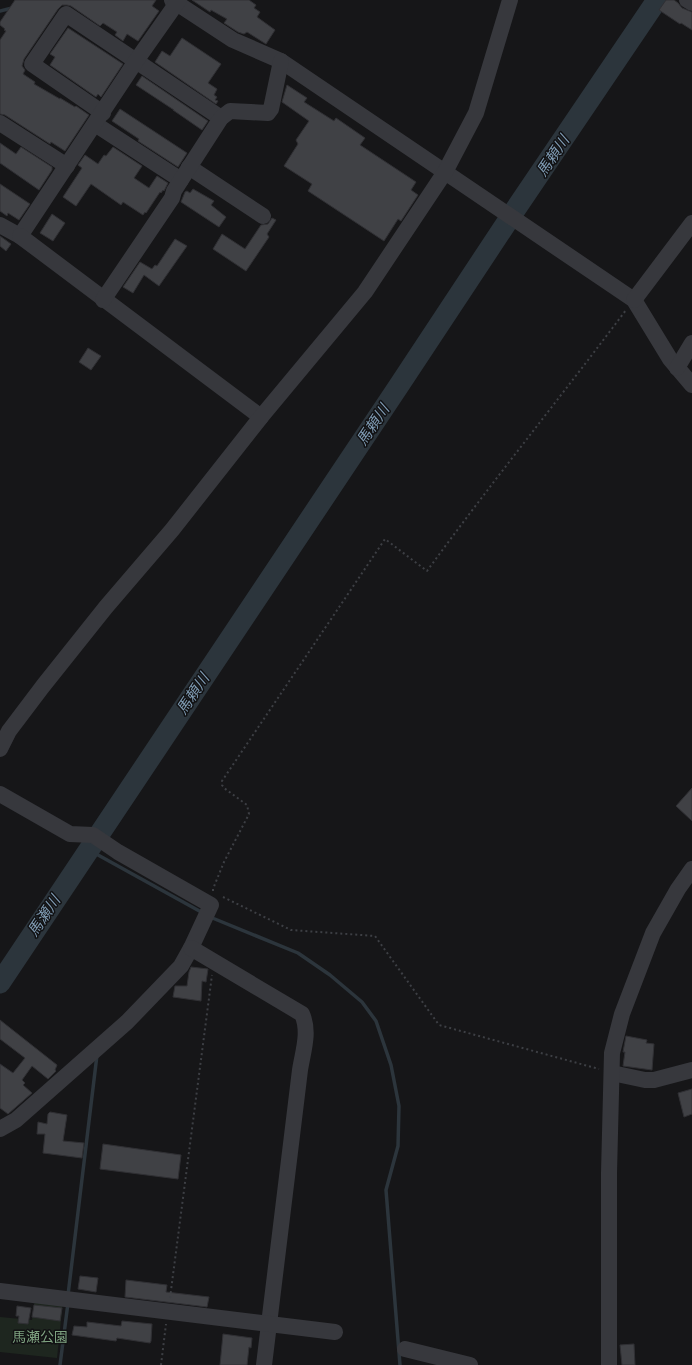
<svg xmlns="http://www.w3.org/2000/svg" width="692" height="1365" font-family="'Source Sans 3','Noto Sans JP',sans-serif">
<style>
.green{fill:#1e261f}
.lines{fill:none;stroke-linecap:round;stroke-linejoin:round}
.stream{stroke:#2c353c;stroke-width:3.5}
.river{stroke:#2c353c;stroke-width:21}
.building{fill:#404145;stroke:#303034}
.path{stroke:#3d3f44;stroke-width:2;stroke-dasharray:2 3;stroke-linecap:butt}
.minor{stroke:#37383d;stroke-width:16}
.labels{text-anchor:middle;stroke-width:3;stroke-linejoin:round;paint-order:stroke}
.park-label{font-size:14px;fill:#7fa381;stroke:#111113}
.water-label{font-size:15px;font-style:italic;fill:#7f9bb3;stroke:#111113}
</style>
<rect width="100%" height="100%" fill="#161618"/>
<!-- green -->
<polygon class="green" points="35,1298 63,1301 57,1358 0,1352 0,1317 32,1320"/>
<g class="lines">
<!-- stream -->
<g class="stream">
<polyline points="0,11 12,8"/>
<polyline points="89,850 203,913"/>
<polyline points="210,917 298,953 330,975 362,1002 376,1021 391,1065 399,1106 398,1146 386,1190 400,1365"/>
<polyline points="68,1295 97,1055"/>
<polyline points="60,1365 68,1303"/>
</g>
<!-- river -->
<polyline class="river" points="0,983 398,387 515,210 657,0"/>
</g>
<!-- building -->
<g class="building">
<polygon points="15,0 156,0 152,6 159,11 138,41 127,34 123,41 115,35 117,32 103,23 100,26 71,6 67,5 62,5 58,9 24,59 22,66 25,70 23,74 35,82 34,84 60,99 60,98 75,107 76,106 89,115 65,151 51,142 50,144 5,115 0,114 0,40 6,31 4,30 5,29 0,25 0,22"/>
<polygon points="192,0 249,0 256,5 254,8 260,12 257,17 275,30 266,44 247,32 244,34 238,32 224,23 227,19 211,10 210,12"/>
<polygon points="666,0 674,0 678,3 682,8 692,12 692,30 681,23 680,24 659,10"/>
<polygon points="68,28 123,64 101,97 98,94 96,97 50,65 55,57 50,54"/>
<polygon points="182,38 221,64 208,83 217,89 214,95 217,97 215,100 218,101 216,104 155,62 162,51 170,56"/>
<polygon points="142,76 208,121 202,130 173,110 174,110 136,85"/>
<polygon points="287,85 307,98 304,102 334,121 336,118 365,138 360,145 416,182 411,190 418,195 401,221 398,219 384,241 308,191 312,184 284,166 298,144 296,140 309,121 282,102"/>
<polygon points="120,109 187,153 178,167 138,141 139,139 112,121"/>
<polygon points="0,143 16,154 21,147 52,167 52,170 39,190 0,163"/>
<polygon points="113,147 142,166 134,178 149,188 157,176 168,183 164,191 163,190 161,193 160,192 146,213 145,212 143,215 123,202 121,205 91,184 76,206 63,197 82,168 78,165 85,155 98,164 104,155 106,156"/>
<polygon points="0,184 30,204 19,220 8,213 7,216 0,211"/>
<polygon points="193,189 214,201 211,205 226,217 219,227 181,202 185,192 187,191 190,193"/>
<polygon points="52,214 65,223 53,241 40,233"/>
<polygon points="272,218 276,220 267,234 269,237 246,271 213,249 222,234 245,249 261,225 268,224"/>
<polygon points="0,236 11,244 6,251 0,246"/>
<polygon points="175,239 187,246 159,286 144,275 133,293 123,287 140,262 152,269 155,265 157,266"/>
<polygon points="88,348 101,356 91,370 79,362"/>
<polygon points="692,788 692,821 676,806"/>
<polygon points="191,967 208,969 206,982 202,981 201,1001 173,997 175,986 187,986 189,972"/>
<polygon points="0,1020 57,1065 55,1070 56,1071 48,1079 32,1066 22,1080 25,1083 23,1085 32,1093 8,1114 0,1108 0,1064 13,1073 25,1058 0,1039"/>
<polygon points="626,1036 647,1040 646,1043 654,1044 652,1070 623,1066 625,1052 623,1052"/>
<polygon points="692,1089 692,1114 684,1117 678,1093"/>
<polygon points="50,1112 67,1115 63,1141 84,1143 82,1158 43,1153 45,1134 37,1134 38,1122 47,1124 48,1114"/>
<polygon points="103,1144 181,1155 178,1179 100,1169"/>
<polygon points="80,1276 98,1278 96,1292 78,1289"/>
<polygon points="126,1280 167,1285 166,1292 209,1297 207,1307 125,1297"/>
<polygon points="34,1305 62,1308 60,1321 32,1317"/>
<polygon points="17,1306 31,1308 28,1324 18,1323 19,1316 16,1316"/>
<polygon points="122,1321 152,1324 151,1341 150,1343 117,1338 116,1341 72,1335 74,1326 87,1327 87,1322 121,1326"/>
<polygon points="223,1334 252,1338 251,1348 249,1347 247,1365 220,1365"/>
<polygon points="634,1344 635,1365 622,1365 620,1345"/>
</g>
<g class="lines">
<!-- path -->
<g class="path">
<path d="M213 891V889L224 862 249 814 247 805 224 788 222 785V781L385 539 427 571C491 483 560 398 626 310"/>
<polyline points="223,897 291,930 375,936 439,1025 599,1069"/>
<polyline points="170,1298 212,975"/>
<polyline points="161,1365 166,1324"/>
</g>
<!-- minor -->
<g class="minor">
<polyline points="172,0 233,40 281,61 634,300 670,359 692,385"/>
<polyline points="687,0 692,3"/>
<polyline points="103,113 32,64 66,14 221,118"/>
<polyline points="0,123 67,166"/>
<polyline points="95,124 181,180"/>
<polyline points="189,167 263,216"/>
<polyline points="0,225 20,236 136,61 179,0"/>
<polyline points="20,236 261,417"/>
<polyline points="103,300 172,198 174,191 181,180 221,118 230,111 268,113 271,109 281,61"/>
<polyline points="634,300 692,223"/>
<polyline points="677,368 692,343"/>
<polyline points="0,749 9,731 43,686 106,607 172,530 261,417 365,292 445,172 476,113 510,0"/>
<polyline points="0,794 70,834 93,835 118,852 211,905 191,948 181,966 127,1022 16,1120 0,1129"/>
<path d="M191 948 302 1014C310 1032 303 1051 300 1070L264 1365"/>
<polyline points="612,1073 645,1080 654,1080 692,1070"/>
<polyline points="0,1291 335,1332"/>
<polyline points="405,1349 470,1365"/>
<polyline points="609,1365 609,1173 612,1053 622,1014 653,933 678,889 692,869"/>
</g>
</g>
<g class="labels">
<!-- park labels -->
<g class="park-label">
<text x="40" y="1342">馬瀬公園</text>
</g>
<!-- water labels -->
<g class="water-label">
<text transform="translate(553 156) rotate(-56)" y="5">馬頼川</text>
<text transform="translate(373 425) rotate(-56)" y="5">馬頼川</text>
<text transform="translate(193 694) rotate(-56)" y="5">馬頼川</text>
<text transform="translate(44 916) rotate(-56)" y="5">馬瀬川</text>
</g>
</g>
</svg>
